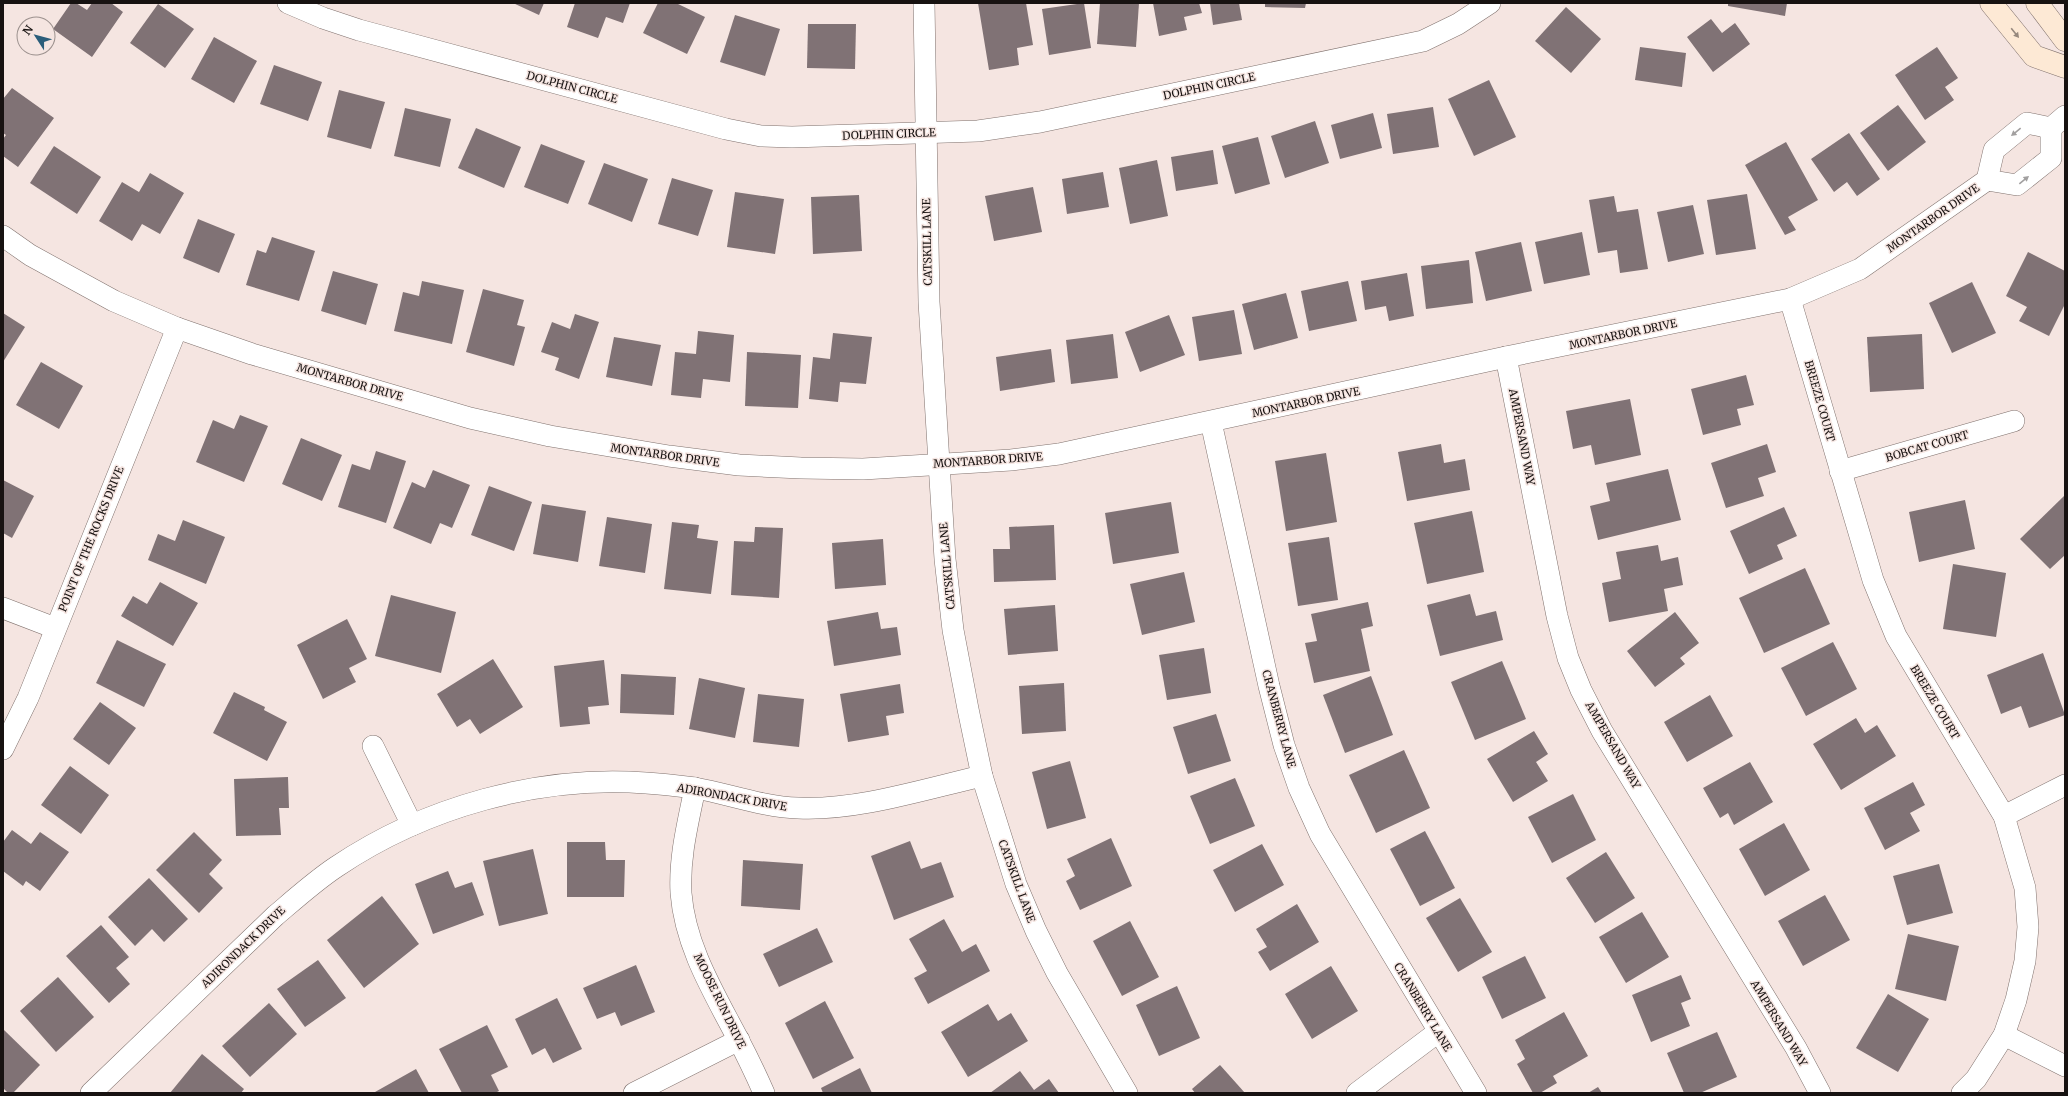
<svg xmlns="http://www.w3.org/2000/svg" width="2068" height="1096" font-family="Merriweather,serif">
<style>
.building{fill:#807275}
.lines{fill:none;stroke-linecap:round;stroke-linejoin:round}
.minor-casing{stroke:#80726e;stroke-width:22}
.secondary-casing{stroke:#80726e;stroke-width:23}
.minor{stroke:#fff;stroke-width:21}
.secondary{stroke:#fde9d5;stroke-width:22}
.oneway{fill:#96887d}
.oneway2{fill:#a2a0a0}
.labels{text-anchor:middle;stroke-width:3;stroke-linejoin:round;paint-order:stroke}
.street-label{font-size:11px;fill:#171211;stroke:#f5e5e1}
</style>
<rect width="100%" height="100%" fill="#f5e5e1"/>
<!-- building -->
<g class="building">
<polygon points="71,3 76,3 87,10 92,3 111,3 123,12 92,57 53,29"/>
<polygon points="513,3 544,3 539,15"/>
<polygon points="575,3 630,3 623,23 606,17 598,38 567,27"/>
<polygon points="658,3 676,3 705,17 687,54 643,33"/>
<polygon points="978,3 1026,3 1033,45 1017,48 1019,65 989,70"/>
<polygon points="1084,3 1091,48 1049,55 1042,9"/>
<polygon points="1100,3 1139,3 1136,47 1097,44"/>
<polygon points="1153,3 1199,3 1202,13 1184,17 1187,30 1159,36"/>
<polygon points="1210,3 1239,3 1242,20 1213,25"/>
<polygon points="1265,3 1306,3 1305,8 1265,7"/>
<polygon points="1728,3 1787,3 1785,16 1728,6"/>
<polygon points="158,4 194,29 165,68 130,43"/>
<polygon points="1566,7 1601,39 1571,73 1535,41"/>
<polygon points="735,15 780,29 765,76 720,62"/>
<polygon points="1711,19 1722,33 1735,23 1750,44 1713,72 1687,37"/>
<polygon points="808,24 856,24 855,69 807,68"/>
<polygon points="214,37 257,61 234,103 191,79"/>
<polygon points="1640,47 1686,53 1682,87 1635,80"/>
<polygon points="1937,47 1958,78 1945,87 1954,100 1925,120 1895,75"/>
<polygon points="274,65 322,82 308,121 260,104"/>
<polygon points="1489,80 1516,137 1474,156 1448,99"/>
<polygon points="12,88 54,118 18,167 3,156 3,139 6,135 3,133 3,99"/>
<polygon points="339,90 385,102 371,149 327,137"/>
<polygon points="1898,105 1926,142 1888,171 1860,133"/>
<polygon points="1433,107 1439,147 1393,154 1387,114"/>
<polygon points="405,108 451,119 440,167 394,156"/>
<polygon points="1373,113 1382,148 1340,159 1331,125"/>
<polygon points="1315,121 1329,163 1285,178 1271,136"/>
<polygon points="476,128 521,147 504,188 458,168"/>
<polygon points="1849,133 1880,179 1857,196 1847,182 1834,192 1811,159"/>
<polygon points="1258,137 1270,184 1235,194 1222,146"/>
<polygon points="1786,142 1818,200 1788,217 1796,230 1785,235 1745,165"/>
<polygon points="541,144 585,161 568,204 524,187"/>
<polygon points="54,146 101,177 77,214 30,183"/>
<polygon points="1213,150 1218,184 1176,191 1171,157"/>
<polygon points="1157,160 1168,216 1130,224 1119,168"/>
<polygon points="604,163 648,179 632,222 588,204"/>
<polygon points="1103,172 1109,207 1067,214 1062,179"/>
<polygon points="150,173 184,193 160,234 142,224 132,241 99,221 122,182 139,192"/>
<polygon points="672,178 713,190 698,236 658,224"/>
<polygon points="1033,187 1042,232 994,241 985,196"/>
<polygon points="735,192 784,199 775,254 727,247"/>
<polygon points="1747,194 1756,249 1716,255 1707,200"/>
<polygon points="859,195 862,251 813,254 811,197"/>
<polygon points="1614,196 1617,212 1638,209 1648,269 1620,273 1617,250 1598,253 1589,200"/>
<polygon points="1693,205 1704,254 1668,262 1657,212"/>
<polygon points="198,219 235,234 219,273 183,258"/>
<polygon points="1582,232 1590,275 1544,284 1535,242"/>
<polygon points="272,237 315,251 299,301 246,285 257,250 266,253"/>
<polygon points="1521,242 1532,291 1486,301 1475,252"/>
<polygon points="2028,252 2065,271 2065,304 2049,336 2019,321 2027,307 2006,296"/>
<polygon points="1469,260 1473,303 1426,309 1421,266"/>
<polygon points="333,271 378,284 366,325 321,311"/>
<polygon points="1407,273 1414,316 1389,321 1386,306 1365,310 1361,281"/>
<polygon points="422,281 464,290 452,344 394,331 403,292 419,296"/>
<polygon points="1348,281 1357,321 1309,331 1301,291"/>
<polygon points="1972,282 1996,333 1952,353 1929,303"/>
<polygon points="483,289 524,300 517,325 525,327 514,366 466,352"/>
<polygon points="1286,293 1298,338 1254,350 1242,304"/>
<polygon points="1234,310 1242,354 1199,361 1192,317"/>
<polygon points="3,313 25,327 3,362"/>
<polygon points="575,314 599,322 579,379 555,370 559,358 541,352 552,322 570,329"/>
<polygon points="1169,315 1185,355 1140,372 1125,332"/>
<polygon points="698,331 734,335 730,382 703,379 701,398 671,395 675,352 696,354"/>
<polygon points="833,333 872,337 866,384 840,382 838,402 809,399 813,357 830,359"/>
<polygon points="1113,334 1118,378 1071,384 1066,340"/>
<polygon points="1922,334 1924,389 1870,392 1867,337"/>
<polygon points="614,337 661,345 652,386 606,377"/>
<polygon points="1051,349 1055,382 1000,391 996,357"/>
<polygon points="747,352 801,355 798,408 745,406"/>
<polygon points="41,362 83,386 59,429 16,405"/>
<polygon points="1746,375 1754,405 1737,409 1741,425 1703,435 1691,389"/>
<polygon points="1630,399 1641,455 1595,465 1591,445 1573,449 1566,411"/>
<polygon points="240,415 268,426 244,482 196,462 213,420 234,429"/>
<polygon points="301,438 342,455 322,501 282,484"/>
<polygon points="1441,444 1444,463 1465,459 1470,490 1407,501 1398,452"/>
<polygon points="1767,444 1776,472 1758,478 1764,496 1726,508 1711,463"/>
<polygon points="376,451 406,461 386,523 338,507 352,464 370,470"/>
<polygon points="1326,453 1337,522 1286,531 1275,461"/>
<polygon points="1668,469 1681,520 1598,540 1590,506 1610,501 1606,483"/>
<polygon points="433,470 470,485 452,528 440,523 431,544 393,528 412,482 425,488"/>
<polygon points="3,480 34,496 12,538 3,533"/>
<polygon points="489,486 532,502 514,551 471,535"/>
<polygon points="2064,496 2065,555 2050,569 2020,539"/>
<polygon points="1965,500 1975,549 1919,562 1909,512"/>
<polygon points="1171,502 1179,553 1113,564 1105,513"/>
<polygon points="542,504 586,511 578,562 533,554"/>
<polygon points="1784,507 1797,536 1777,545 1783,559 1749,574 1730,531"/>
<polygon points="1472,511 1484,572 1427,584 1414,523"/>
<polygon points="607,517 652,524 645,573 599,566"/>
<polygon points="183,520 225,537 206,584 148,560 158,534 175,541"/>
<polygon points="672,522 699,525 697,538 718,541 711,594 664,589"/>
<polygon points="1054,525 1056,580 994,582 993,549 1010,549 1009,527"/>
<polygon points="755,527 783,528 779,598 731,595 734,541 754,542"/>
<polygon points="1329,537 1338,600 1298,606 1288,543"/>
<polygon points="883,539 886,585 835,589 832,543"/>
<polygon points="1658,545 1661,561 1678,557 1683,585 1664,589 1668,611 1609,622 1602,583 1621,579 1616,552"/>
<polygon points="1953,564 2006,573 1996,637 1943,629"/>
<polygon points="1805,568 1830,624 1764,653 1739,598"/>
<polygon points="1184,572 1195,622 1142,635 1130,584"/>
<polygon points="160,582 198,603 173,646 121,616 133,596 147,604"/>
<polygon points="1470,594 1476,616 1496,611 1503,640 1440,656 1427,605"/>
<polygon points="391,595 456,612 441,673 375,656"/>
<polygon points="1368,602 1373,626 1361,629 1370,671 1314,683 1305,643 1317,641 1311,614"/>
<polygon points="1055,605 1058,651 1008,655 1004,609"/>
<polygon points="878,612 881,629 897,627 901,655 834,666 827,621"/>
<polygon points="1675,612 1699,643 1680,658 1685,664 1655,687 1627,651"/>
<polygon points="347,619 367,659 349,668 356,682 323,699 297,645"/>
<polygon points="117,640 166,664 144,707 96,683"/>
<polygon points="1833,642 1857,689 1806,716 1781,668"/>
<polygon points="1204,648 1211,693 1167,700 1159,655"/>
<polygon points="2043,653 2065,715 2029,728 2021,706 2001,714 1987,675"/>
<polygon points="493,659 523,707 480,734 470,719 457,727 437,694"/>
<polygon points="604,660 609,705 588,707 590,724 560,727 554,666"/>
<polygon points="1502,661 1526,719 1475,740 1451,682"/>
<polygon points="621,674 676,677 674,715 620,713"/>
<polygon points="1371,676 1393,735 1345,753 1323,695"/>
<polygon points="699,678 745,688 735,738 689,729"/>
<polygon points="1064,683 1066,731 1022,734 1019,686"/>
<polygon points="900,684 904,713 886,716 889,735 848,742 840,694"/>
<polygon points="234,692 265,707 264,710 287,722 267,761 213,733"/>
<polygon points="758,694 804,699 799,747 753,742"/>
<polygon points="1710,695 1733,736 1687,762 1664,722"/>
<polygon points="100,702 136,728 109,765 73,739"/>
<polygon points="1216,714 1231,761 1188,774 1173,727"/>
<polygon points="1856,718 1865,733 1877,725 1896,756 1841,790 1813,744"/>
<polygon points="1534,731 1548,754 1536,762 1548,781 1513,802 1487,759"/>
<polygon points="1404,750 1430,808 1376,833 1349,775"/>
<polygon points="1070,761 1086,818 1047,829 1032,772"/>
<polygon points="1750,762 1773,802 1734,825 1728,813 1720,818 1703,788"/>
<polygon points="70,766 109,795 81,834 41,805"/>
<polygon points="288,777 289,808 279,808 281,835 236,836 234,779"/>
<polygon points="1235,778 1255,826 1210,844 1190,796"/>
<polygon points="1913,782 1925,805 1910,813 1920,831 1885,850 1864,808"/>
<polygon points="1573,794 1596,840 1552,863 1528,817"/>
<polygon points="1784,823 1810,870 1765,896 1739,849"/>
<polygon points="12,830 31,844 40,832 69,852 40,891 26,881 23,886 3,871 3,842"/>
<polygon points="1425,831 1455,888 1420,906 1390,849"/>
<polygon points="194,832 222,860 209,874 223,888 199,913 156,870"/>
<polygon points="1111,838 1132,886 1080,910 1066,881 1075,876 1067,859"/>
<polygon points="910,841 921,869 941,862 954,897 894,920 871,856"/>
<polygon points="567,842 605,842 606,860 625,860 624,897 567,897"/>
<polygon points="1262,844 1284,885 1235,912 1213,870"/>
<polygon points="533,849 548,914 499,926 483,861"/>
<polygon points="1606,852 1635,898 1595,923 1566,878"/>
<polygon points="743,860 803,864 800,910 741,906"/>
<polygon points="1939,864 1953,913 1907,925 1893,876"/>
<polygon points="448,871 455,888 472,882 484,915 433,934 415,884"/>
<polygon points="149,878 188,919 164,942 152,929 135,946 108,917"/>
<polygon points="1825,895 1850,940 1803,966 1778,921"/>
<polygon points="382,896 419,944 364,988 327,940"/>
<polygon points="1460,898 1492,952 1458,972 1426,918"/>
<polygon points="1297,904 1319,942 1270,971 1258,952 1267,947 1256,929"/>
<polygon points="1642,912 1669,957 1626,983 1599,937"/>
<polygon points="944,919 962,952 976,944 990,971 928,1004 914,978 927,971 909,939"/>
<polygon points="1130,921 1159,977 1122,996 1093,941"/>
<polygon points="101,925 129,957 116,968 130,984 109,1003 66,956"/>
<polygon points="817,928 833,962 779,987 763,954"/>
<polygon points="1908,934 1959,946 1946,1001 1895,989"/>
<polygon points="1525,956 1546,998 1502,1019 1482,977"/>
<polygon points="318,960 346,998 305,1027 277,989"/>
<polygon points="636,965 655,1012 621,1026 615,1012 597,1019 583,988"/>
<polygon points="1331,966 1358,1011 1312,1039 1285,994"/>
<polygon points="1681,975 1691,999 1681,1003 1690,1026 1651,1042 1632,995"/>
<polygon points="58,977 94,1017 56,1052 20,1011"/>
<polygon points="1177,986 1200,1038 1159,1056 1136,1005"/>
<polygon points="1888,994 1929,1019 1898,1072 1856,1048"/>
<polygon points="557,998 582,1049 553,1063 545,1048 532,1055 515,1019"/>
<polygon points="825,1001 854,1058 813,1079 785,1023"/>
<polygon points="269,1003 297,1034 250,1077 222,1046"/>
<polygon points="988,1004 998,1021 1011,1013 1028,1041 968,1077 941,1032"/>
<polygon points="1564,1012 1588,1056 1553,1076 1557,1083 1540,1093 1533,1093 1517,1064 1525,1059 1515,1040"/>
<polygon points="487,1025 508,1067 491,1075 499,1091 495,1093 462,1093 439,1049"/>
<polygon points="3,1029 40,1065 13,1093 8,1093 3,1088"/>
<polygon points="1717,1032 1737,1077 1700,1093 1684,1093 1667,1053"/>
<polygon points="202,1054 244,1089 241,1093 170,1093"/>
<polygon points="1220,1065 1245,1093 1195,1093 1192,1089"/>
<polygon points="860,1068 872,1093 823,1093 821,1088"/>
<polygon points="416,1069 429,1093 375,1093 375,1092"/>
<polygon points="1020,1071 1034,1090 1049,1079 1059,1093 990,1093"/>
<polygon points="1598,1087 1602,1093 1588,1093"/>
</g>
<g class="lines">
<!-- minor casing -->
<g class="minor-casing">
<g id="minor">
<polyline points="288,3 323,18 359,30 726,129 761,136 792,137 978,131 1040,122 1423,41 1458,24 1490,3"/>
<polyline points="924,3 929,302 945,559 953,630 968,709 982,776 1016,884 1036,931 1057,973 1127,1093"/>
<polyline points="1987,180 2017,185 2051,158 2051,128"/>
<polyline points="3,236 30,255 114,301 177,328 252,354 470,418 550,436 669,456 739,465 801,468 863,469 1011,460 1059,454 1506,357 1790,299 1860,269 1987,180 1994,150 2027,123 2051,128 2065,116"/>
<polyline points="1790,299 1873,580 1896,636 2004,816 2025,888 2028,927 2025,961 2016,1000 2004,1035 1976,1079 1962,1093"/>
<polyline points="1506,357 1557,616 1568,658 1581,690 1602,731 1796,1048 1820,1093"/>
<polyline points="1211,422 1269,686 1284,745 1299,788 1320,834 1476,1093"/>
<polyline points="1840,471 2014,421"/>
<polyline points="3,608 55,628"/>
<polyline points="373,746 412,825"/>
<polyline points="3,749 28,698 177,328"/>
<path d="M695 788C688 823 679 857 681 893 685 946 714 993 738 1039 747 1056 756 1075 764 1093"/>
<polyline points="2004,816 2065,785"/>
<polyline points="2004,1035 2065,1066"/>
<path d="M91 1093 275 916C295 899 315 881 336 867 425 807 539 775 646 783 662 784 679 786 695 788 729 794 763 807 798 808 856 811 925 789 982 776"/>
<polyline points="634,1093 739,1040"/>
<polyline points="1357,1093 1438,1032"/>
</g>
</g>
<!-- secondary casing -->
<g class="secondary-casing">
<g id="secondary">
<polyline points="1991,3 2034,56 2065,67"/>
<polyline points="2037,3 2065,40"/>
</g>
</g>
<!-- minor -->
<use href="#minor" class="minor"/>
<!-- secondary -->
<use href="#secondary" class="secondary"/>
</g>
<!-- one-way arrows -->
<defs><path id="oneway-solid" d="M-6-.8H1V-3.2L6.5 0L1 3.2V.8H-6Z"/></defs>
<use class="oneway" href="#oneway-solid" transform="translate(2015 33) rotate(51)"/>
<g class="oneway2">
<use href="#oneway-solid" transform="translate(2016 132) rotate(141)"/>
<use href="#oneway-solid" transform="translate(2024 180) rotate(-39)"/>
</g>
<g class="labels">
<!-- street labels -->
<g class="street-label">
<text transform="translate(1209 86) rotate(-12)" y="4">DOLPHIN CIRCLE</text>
<text transform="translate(572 87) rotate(15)" y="4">DOLPHIN CIRCLE</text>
<text transform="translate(889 134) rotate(-2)" y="4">DOLPHIN CIRCLE</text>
<text transform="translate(1933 218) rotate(-35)" y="4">MONTARBOR DRIVE</text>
<text transform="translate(927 242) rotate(-91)" y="4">CATSKILL LANE</text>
<text transform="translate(1623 334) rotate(-12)" y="4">MONTARBOR DRIVE</text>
<text transform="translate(350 382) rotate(16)" y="4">MONTARBOR DRIVE</text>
<text transform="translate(1820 401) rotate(74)" y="4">BREEZE COURT</text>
<text transform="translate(1306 402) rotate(-12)" y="4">MONTARBOR DRIVE</text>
<text transform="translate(1522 437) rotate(79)" y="4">AMPERSAND WAY</text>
<text transform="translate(1927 446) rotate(-16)" y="4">BOBCAT COURT</text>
<text transform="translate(665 455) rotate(8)" y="4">MONTARBOR DRIVE</text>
<text transform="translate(988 460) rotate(-4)" y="4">MONTARBOR DRIVE</text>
<text transform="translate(91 539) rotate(-68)" y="4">POINT OF THE ROCKS DRIVE</text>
<text transform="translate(947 566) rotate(-95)" y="4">CATSKILL LANE</text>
<text transform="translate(1935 702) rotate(59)" y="4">BREEZE COURT</text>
<text transform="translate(1279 719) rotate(75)" y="4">CRANBERRY LANE</text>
<text transform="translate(1613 745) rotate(60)" y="4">AMPERSAND WAY</text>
<text transform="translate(732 797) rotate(10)" y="4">ADIRONDACK DRIVE</text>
<text transform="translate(1017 881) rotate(70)" y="4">CATSKILL LANE</text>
<text transform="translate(243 947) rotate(-44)" y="4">ADIRONDACK DRIVE</text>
<text transform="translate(720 1001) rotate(64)" y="4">MOOSE RUN DRIVE</text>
<text transform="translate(1423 1007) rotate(59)" y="4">CRANBERRY LANE</text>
<text transform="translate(1779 1023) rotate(59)" y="4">AMPERSAND WAY</text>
</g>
</g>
<!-- border -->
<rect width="2068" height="1096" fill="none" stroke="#171211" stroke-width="8"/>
<!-- north arrow -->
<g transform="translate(36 36) rotate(306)"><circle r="19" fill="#f5e5e1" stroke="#9c918e"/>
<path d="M0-3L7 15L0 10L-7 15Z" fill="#2a5d7a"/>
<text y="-6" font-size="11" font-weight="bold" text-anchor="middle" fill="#171211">N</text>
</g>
</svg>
